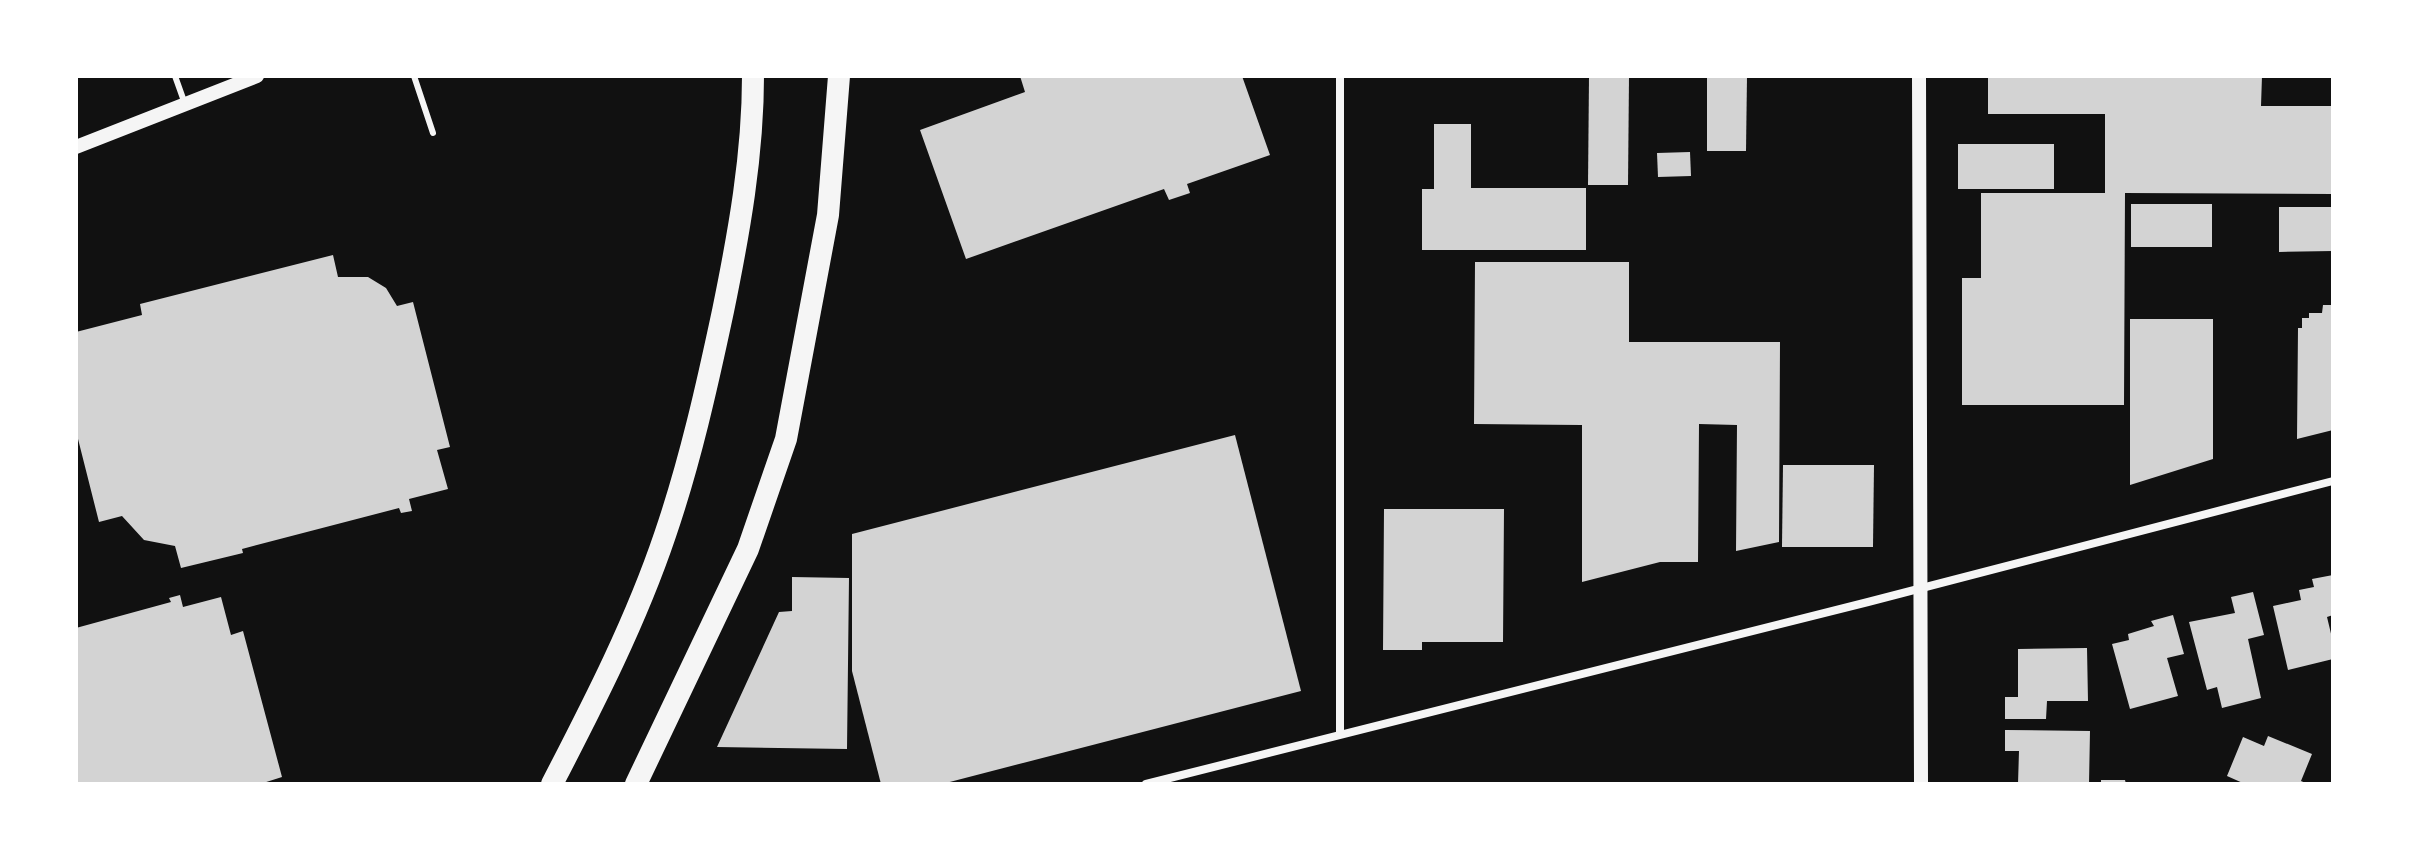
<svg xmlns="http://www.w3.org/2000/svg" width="2409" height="860" font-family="Signika,sans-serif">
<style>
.building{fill:#d3d3d3}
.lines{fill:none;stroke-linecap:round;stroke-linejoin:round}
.service{stroke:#f5f5f5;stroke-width:6}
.minor{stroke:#f5f5f5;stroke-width:8}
.tertiary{stroke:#f5f5f5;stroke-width:14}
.trunk{stroke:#f5f5f5;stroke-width:22}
</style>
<rect width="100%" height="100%" fill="#111"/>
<!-- building -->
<g class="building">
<polygon points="1020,76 1242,76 1270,155 1187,184 1190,193 1169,200 1164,189 966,259 920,130 1025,92"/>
<polygon points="1589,76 1629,76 1628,185 1588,185"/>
<polygon points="1707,76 1747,76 1746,151 1707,151"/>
<polygon points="1988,76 2262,76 2261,106 2333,106 2333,194 2125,193 2124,405 1962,405 1962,278 1981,278 1981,193 2105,193 2105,114 1988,114"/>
<polygon points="1434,124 1471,124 1471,188 1586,188 1586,250 1422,250 1422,189 1434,189"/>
<rect x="1958" y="144" width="96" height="45"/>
<polygon points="1690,152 1691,176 1658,177 1657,153"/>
<rect x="2131" y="204" width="81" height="43"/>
<polygon points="2279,207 2333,207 2333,251 2279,252"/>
<polygon points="333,255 338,277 368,277 386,288 397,306 413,302 450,447 437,450 448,489 409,499 412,511 401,513 399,508 242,549 243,553 181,568 175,546 144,540 122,516 99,522 76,431 76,332 142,315 140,304"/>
<polygon points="1475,262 1629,262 1629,342 1780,342 1779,542 1736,551 1737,425 1699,424 1698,562 1660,562 1582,582 1582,425 1474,424"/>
<polygon points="2323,305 2333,305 2333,430 2297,439 2298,328 2302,328 2302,318 2309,318 2309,313 2322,313"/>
<polygon points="2130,319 2213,319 2213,459 2130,485"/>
<polygon points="1235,435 1301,691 942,784 881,784 852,671 852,534"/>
<polygon points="1783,465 1874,465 1873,547 1782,547"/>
<polygon points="1384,509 1504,509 1503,642 1422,642 1422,650 1383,650"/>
<polygon points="2333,575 2333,615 2327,617 2333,642 2333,659 2288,670 2273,606 2301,600 2299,590 2314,587 2312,579"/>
<polygon points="792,577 849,578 847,749 717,747 779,612 792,611"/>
<polygon points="2253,592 2264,635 2248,639 2261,698 2222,708 2217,687 2207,690 2189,622 2235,613 2231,597"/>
<polygon points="180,595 183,607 221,597 231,635 243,631 282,777 260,784 76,784 76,628 171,602 169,598"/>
<polygon points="2173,615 2184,654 2167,658 2178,696 2130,709 2112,644 2129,640 2128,634 2154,626 2151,621"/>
<polygon points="2087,648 2088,701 2047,701 2046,719 2005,719 2005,697 2018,697 2018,649"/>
<polygon points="2005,730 2090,731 2089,784 2018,784 2019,751 2005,751"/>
<polygon points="2268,736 2312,754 2301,781 2308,784 2245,784 2227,776 2243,737 2264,746"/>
<polygon points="2101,780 2125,780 2126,784 2101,784"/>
</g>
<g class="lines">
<!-- service -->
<g class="service">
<polyline points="175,76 185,104"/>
<polyline points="414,76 433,133"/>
</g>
<!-- minor -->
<g class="minor">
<polyline points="1340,734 1340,76"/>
<polyline points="1146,784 1868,602 2333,481"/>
</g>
<!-- tertiary -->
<g class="tertiary">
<polyline points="1919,76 1921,784"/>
<polyline points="76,147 257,76"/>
</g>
<!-- trunk -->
<g class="trunk">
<path d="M552 784C594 703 636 621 665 535 690 462 707 386 723 311 739 233 753 155 753 76"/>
<polyline points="636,784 748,549 786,439 828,215 839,76"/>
</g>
</g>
<!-- border -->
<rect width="2409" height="860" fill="none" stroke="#ffffff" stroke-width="156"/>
</svg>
